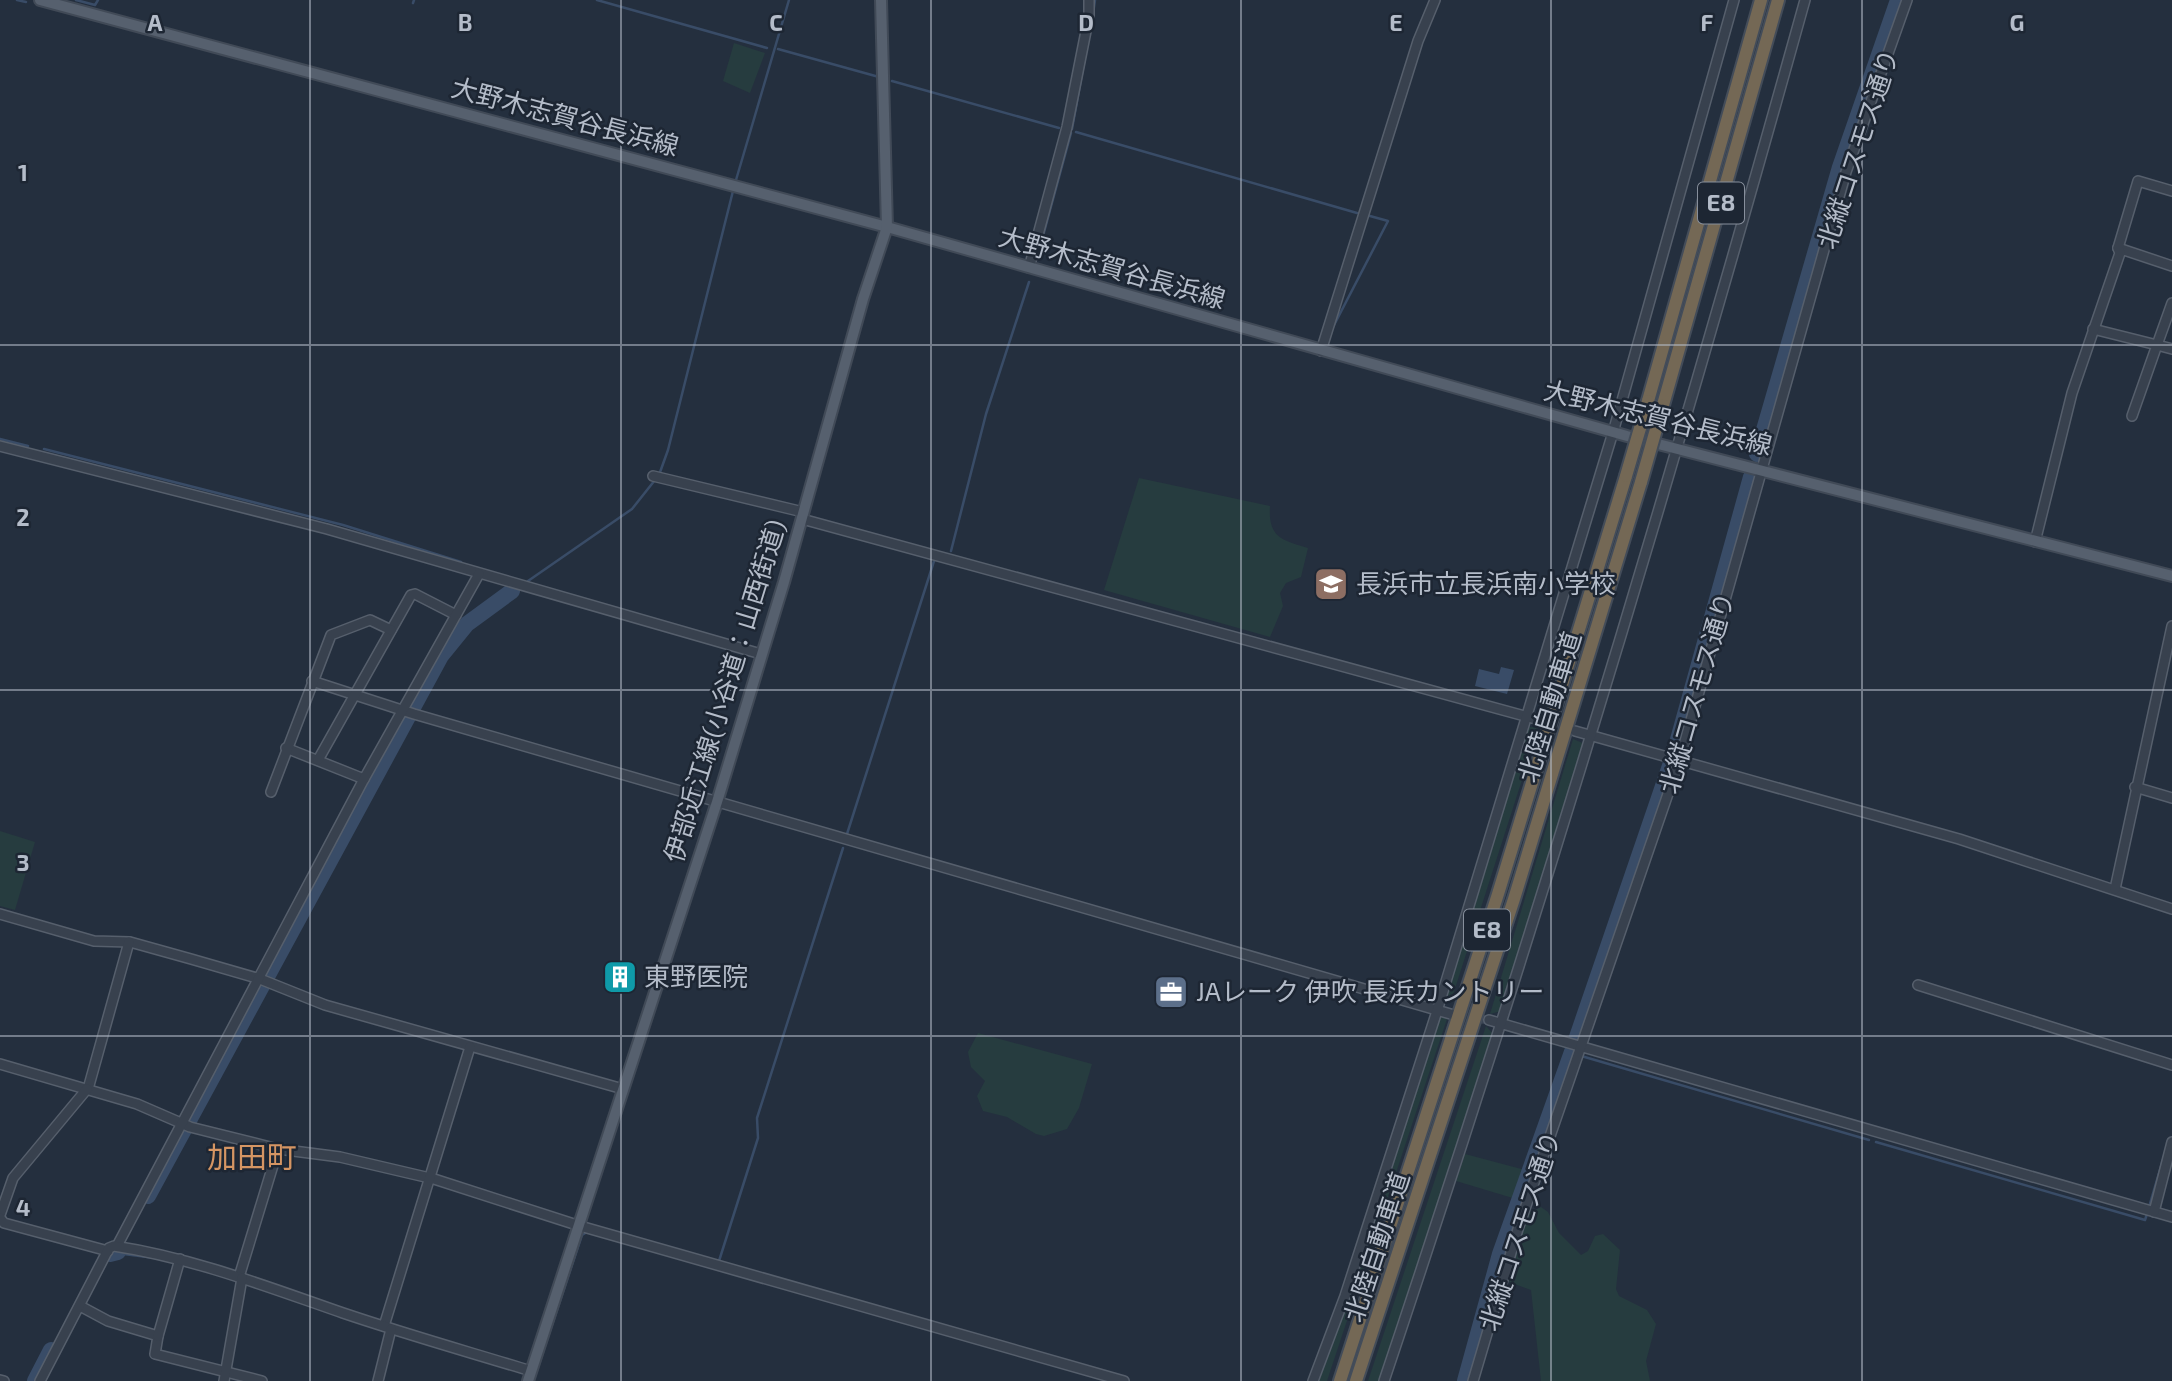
<svg xmlns="http://www.w3.org/2000/svg" width="2172" height="1381" font-family="'Exo 2','Noto Sans JP',sans-serif">
<style>
.green{fill:#263c3f}
.water{fill:#394c67}
.lines{fill:none;stroke-linecap:round;stroke-linejoin:round}
.stream{stroke:#394c67;stroke-width:2.5}
.river{stroke:#394c67;stroke-width:16}
.minor-tunnel{stroke:#3a4453;stroke-width:9;stroke-dasharray:9 4.5;stroke-linecap:butt}
.minor-casing{stroke:#565f6c;stroke-width:12}
.major-casing{stroke:#414a57;stroke-width:14}
.highway-casing{stroke:#434c59;stroke-width:16}
.minor{stroke:#38414e;stroke-width:9}
.major{stroke:#56606e;stroke-width:10}
.highway{stroke:#746855;stroke-width:12}
.highway-bridge-casing{stroke:#434c59;stroke-width:16;stroke-linecap:butt}
.highway-bridge{stroke:#746855;stroke-width:12}
.grid{fill:none;stroke:#b4bcc9;stroke-width:2;stroke-opacity:0.55}
.labels{text-anchor:middle;stroke-width:5;stroke-linejoin:round;paint-order:stroke}
.shield{fill:#1d2633;stroke:#878f9c;stroke-width:2}
.shield-label{font-size:24px;font-weight:bold;fill:#b4bcc9}
.street-label{font-size:26px;fill:#b4bcc9;stroke:#1d2633}
.poi-label{font-size:26px;fill:#b4bcc9;stroke:#1d2633;text-anchor:start}
.quarter-label{font-size:30px;fill:#d59563;stroke:#1d2633}
.grid-label{font-size:23px;text-anchor:middle;font-weight:bold;fill:#b4bcc9;stroke:#1d2633;stroke-width:5;stroke-linejoin:round;paint-order:stroke}
</style>
<rect width="100%" height="100%" fill="#242f3e"/>
<!-- green -->
<g class="green">
<polygon points="734,43 765,53 750,93 723,81"/>
<path d="M1139 478 1270 506C1268 538 1282 540 1308 548L1301 577 1286 583 1280 593 1283 606 1270 637 1104 590Z"/>
<polygon points="1527,727 1539,727 1451,1001 1443,999"/>
<polygon points="1573,739 1585,744 1501,1011 1490,1014"/>
<polygon points="0,831 35,842 15,910 0,906"/>
<polygon points="1439,1016 1448,1016 1327,1381 1314,1381"/>
<polygon points="1486,1026 1493,1034 1380,1381 1368,1381"/>
<polygon points="978,1033 1092,1064 1079,1108 1067,1129 1044,1136 1036,1134 1007,1117 983,1111 977,1096 985,1081 971,1067 968,1052"/>
<polygon points="1465,1154 1525,1170 1516,1199 1456,1181"/>
<polygon points="1541,1207 1548,1212 1559,1233 1581,1255 1588,1251 1595,1236 1603,1234 1620,1250 1616,1289 1619,1296 1647,1310 1656,1324 1646,1361 1650,1381 1541,1381 1531,1290 1509,1282 1527,1214"/>
</g>
<!-- water -->
<polygon class="water" points="1501,667 1514,670 1507,694 1475,686 1479,669 1499,674"/>
<g class="lines">
<!-- stream -->
<g class="stream">
<polyline points="17,0 26,2"/>
<polyline points="76,0 95,5 98,0"/>
<polyline points="597,0 767,48"/>
<polyline points="413,3 414,0"/>
<polyline points="1093,14 1095,0"/>
<polyline points="778,49 879,77"/>
<polyline points="892,81 1059,128"/>
<polyline points="1072,129 1086,52"/>
<polyline points="1076,132 1357,213"/>
<polyline points="736,180 789,0"/>
<polyline points="1037,258 1071,133"/>
<polyline points="1332,329 1388,221 1370,216"/>
<polyline points="0,439 28,446"/>
<polyline points="44,449 343,525 461,562"/>
<polyline points="659,475 668,450 733,191"/>
<polyline points="951,551 986,414 1029,282"/>
<polyline points="528,581 632,509 655,480"/>
<polyline points="847,834 934,561"/>
<polyline points="1571,1053 1869,1140"/>
<polyline points="1876,1142 2145,1220 2147,1214"/>
<polyline points="2149,1207 2164,1156"/>
<polyline points="116,1253 155,1258"/>
<polyline points="719,1261 758,1138 757,1118 843,848"/>
<polyline points="535,1376 582,1235 587,1232"/>
</g>
<!-- river -->
<g class="river">
<polyline points="1757,454 1840,167 1898,0"/>
<polyline points="1576,1040 1674,754 1751,477"/>
<polyline points="148,1196 441,656 467,624 512,591"/>
<polyline points="110,1254 118,1252"/>
<polyline points="35,1381 51,1350"/>
<polyline points="1465,1381 1500,1254 1573,1049"/>
</g>
<!-- minor-tunnel -->
<polyline class="minor-tunnel" points="1455,1015 1489,1020"/>
<!-- minor casing -->
<g class="minor-casing">
<g id="minor">
<polyline points="2118,248 2172,266"/>
<polyline points="1029,268 1067,127 1089,16 1089,0"/>
<polyline points="2172,303 2157,345 2172,349"/>
<polyline points="2093,329 2157,345 2132,416"/>
<polyline points="1321,351 1418,41 1435,0"/>
<polyline points="0,446 327,529 761,654"/>
<polyline points="653,476 803,512"/>
<polyline points="802,519 1543,721"/>
<polyline points="2035,542 2072,393 2120,253 2118,248 2138,181 2172,191"/>
<polyline points="312,681 414,714 1454,1015"/>
<polyline points="1575,731 1959,839 2172,909"/>
<polyline points="286,748 364,779"/>
<polyline points="318,760 411,595 415,594 456,615"/>
<polyline points="2135,787 2172,798"/>
<polyline points="271,792 331,635 370,620 391,630"/>
<polyline points="2115,889 2172,626"/>
<polyline points="0,914 94,941 130,942 191,959 260,979 325,1005 623,1089"/>
<polyline points="1918,985 2172,1065"/>
<polyline points="1489,1020 2172,1217"/>
<polyline points="0,1064 137,1104 190,1127 278,1149 340,1157 434,1179 580,1226 1124,1381"/>
<polyline points="88,1089 129,942"/>
<polyline points="2154,1212 2172,1142"/>
<polyline points="0,1215 13,1178 87,1089"/>
<polyline points="0,1218 4,1223 108,1251"/>
<polyline points="117,1246 364,779 479,574"/>
<polyline points="239,1277 278,1149"/>
<polyline points="80,1306 108,1321 158,1336 155,1354 262,1381"/>
<polyline points="384,1326 470,1047"/>
<polyline points="158,1336 180,1259"/>
<polyline points="0,1380 4,1381"/>
<path d="M40 1381 109 1248 114 1246C193 1258 268 1287 343 1313 405 1334 469 1352 531 1371"/>
<polyline points="224,1381 242,1278"/>
<polyline points="378,1381 391,1329"/>
<polyline points="1313,1381 1345,1296 1437,1011 1614,429 1734,0"/>
<path d="M1384 1381C1537 925 1676 464 1805 0"/>
<polyline points="1473,1381 1518,1229 1680,759 1846,172 1907,0"/>
</g>
</g>
<!-- major casing -->
<g class="major-casing">
<g id="major">
<polyline points="40,0 887,227 1627,436 2172,576"/>
<polyline points="528,1381 717,802 784,582 863,299 887,227 881,0"/>
</g>
</g>
<!-- highway casing -->
<g class="highway-casing">
<g id="highway">
<polyline points="1648,401 1761,0"/>
<polyline points="1663,405 1778,0"/>
<polyline points="1340,1381 1498,894 1626,476"/>
<polyline points="1356,1381 1514,899 1641,482"/>
</g>
</g>
<!-- minor -->
<use href="#minor" class="minor"/>
<!-- major -->
<use href="#major" class="major"/>
<!-- highway -->
<use href="#highway" class="highway"/>
<!-- highway-bridge casing -->
<g class="highway-bridge-casing">
<g id="highway-bridge">
<polyline points="1626,476 1648,401"/>
<polyline points="1641,482 1663,405"/>
</g>
</g>
<!-- highway-bridge -->
<use href="#highway-bridge" class="highway-bridge"/>
</g>
<!-- grid -->
<path class="grid" d="M310 0V1381M621 0V1381M931 0V1381M1241 0V1381M1551 0V1381M1862 0V1381M0 345H2172M0 690H2172M0 1036H2172"/>
<!-- icons -->
<defs>
<g id="school-square" transform="scale(1.75)"><rect x="-9" y="-9" width="18" height="18" rx="4" fill="#8d6e63" stroke="#1d2633"/><path d="M0-5L7-2L0 1L-7-2ZM-4 1L0 2.5L4 1V4Q0 6-4 4Z" fill="#fff"/></g>
<g id="building-square" transform="scale(1.75)"><rect x="-9" y="-9" width="18" height="18" rx="4" fill="#0f9aa8" stroke="#1d2633"/><path d="M-4-6H4V6H1V3H-1V6H-4ZM-2.5-4.3h1.7v1.8h-1.7ZM.8-4.3h1.7v1.8H.8ZM-2.5-1h1.7V.8h-1.7ZM.8-1h1.7V.8H.8Z" fill="#fff"/></g>
<g id="office-square" transform="scale(1.75)"><rect x="-9" y="-9" width="18" height="18" rx="4" fill="#5c6f8a" stroke="#1d2633"/><path d="M-6-3h4V-5.5h4V-3h4V5H-6ZM-1-4.5V-3h2v-1.5ZM-6 0V1H6V0Z" fill="#fff"/></g>
</defs>
<g fill-rule="evenodd">
<use href="#school-square" x="1331" y="584"/>
<use href="#building-square" x="620" y="977"/>
<use href="#office-square" x="1171" y="992"/>
</g>
<g class="labels">
<!-- shield labels -->
<g class="shield">
<rect x="1698" y="182.5" width="46" height="41" rx="5"/>
<rect x="1464" y="909.5" width="46" height="41" rx="5"/>
</g>
<g class="shield-label">
<text x="1721" y="211">E8</text>
<text x="1487" y="938">E8</text>
</g>
<!-- street labels -->
<g class="street-label">
<text transform="translate(565 117) rotate(15)" y="9">大野木志賀谷長浜線</text>
<text transform="translate(1858 149) rotate(-72)" y="9">北縦コスモス通り</text>
<text transform="translate(1112 268) rotate(16)" y="9">大野木志賀谷長浜線</text>
<text transform="translate(1658 418) rotate(14)" y="9">大野木志賀谷長浜線</text>
<text transform="translate(725 691) rotate(-73)" y="9">伊部近江線(小谷道：山西街道)</text>
<text transform="translate(1697 693) rotate(-74)" y="9">北縦コスモス通り</text>
<text transform="translate(1550 707) rotate(-73)" y="9">北陸自動車道</text>
<text transform="translate(1520 1231) rotate(-72)" y="9">北縦コスモス通り</text>
<text transform="translate(1377 1247) rotate(-72)" y="9">北陸自動車道</text>
</g>
<!-- poi labels -->
<g class="poi-label">
<text x="1356" y="593">長浜市立長浜南小学校</text>
<text x="644" y="986">東野医院</text>
<text x="1196" y="1001">JAレーク 伊吹 長浜カントリー</text>
</g>
<!-- quarter labels -->
<g class="quarter-label">
<text x="252" y="1168">加田町</text>
</g>
</g>
<g class="grid-label">
<text x="155" y="31">A</text>
<text x="465" y="31">B</text>
<text x="776" y="31">C</text>
<text x="1086" y="31">D</text>
<text x="1396" y="31">E</text>
<text x="1707" y="31">F</text>
<text x="2017" y="31">G</text>
<text x="23" y="181">1</text>
<text x="23" y="526">2</text>
<text x="23" y="871">3</text>
<text x="23" y="1216">4</text>
</g>
</svg>
